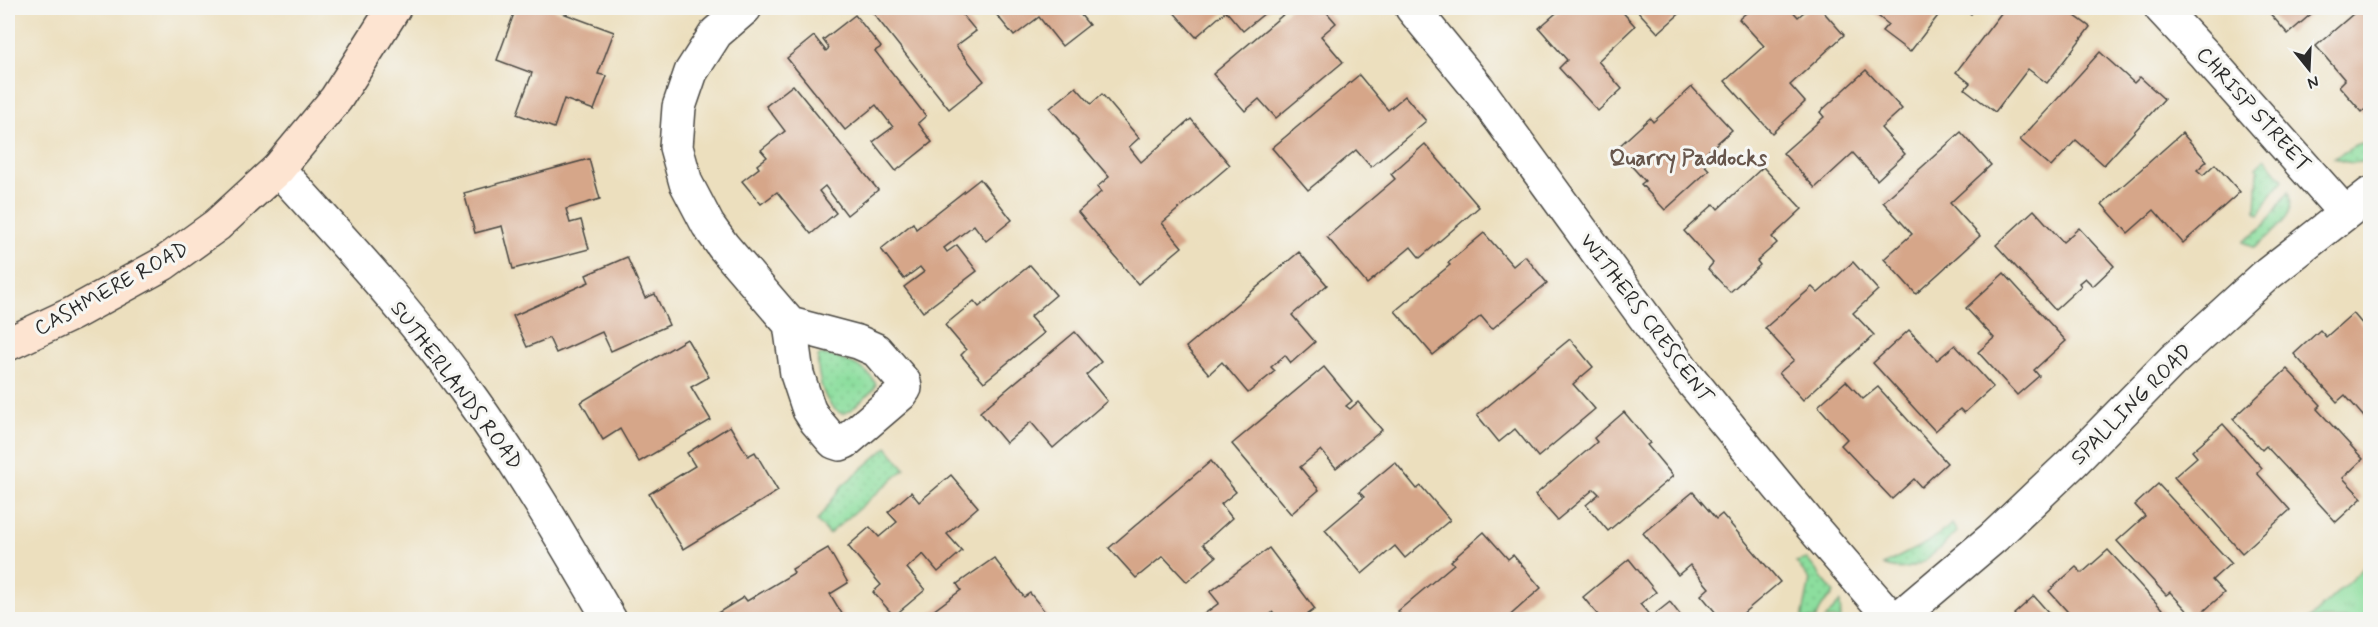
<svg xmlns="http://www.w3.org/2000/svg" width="2378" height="627" font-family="Mynerve,sans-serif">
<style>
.park{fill:url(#park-tufts);stroke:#5c8464;stroke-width:1.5}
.garden{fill:url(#garden-dots);stroke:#5c8464;stroke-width:1.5}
.building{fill:#d6a689}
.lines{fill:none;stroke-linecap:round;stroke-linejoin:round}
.street-casing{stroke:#484641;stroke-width:36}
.secondary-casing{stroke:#484641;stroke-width:36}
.street{stroke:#fff;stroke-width:33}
.secondary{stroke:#fde4d1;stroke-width:33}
.labels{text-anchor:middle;stroke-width:6;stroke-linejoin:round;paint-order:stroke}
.street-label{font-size:21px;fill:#2b2b2b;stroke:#f6f6f2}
.neighbourhood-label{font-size:22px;font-weight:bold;fill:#67564c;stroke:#f6f6f2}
</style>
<defs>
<pattern id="park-tufts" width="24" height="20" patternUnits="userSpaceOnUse" patternTransform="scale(1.5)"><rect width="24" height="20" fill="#8cde9e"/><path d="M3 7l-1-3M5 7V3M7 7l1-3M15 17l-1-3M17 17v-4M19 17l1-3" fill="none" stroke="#79bf88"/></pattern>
<pattern id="garden-dots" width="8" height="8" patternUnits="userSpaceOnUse" patternTransform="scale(1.5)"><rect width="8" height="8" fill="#8cde9e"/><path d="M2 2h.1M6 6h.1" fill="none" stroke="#79bf88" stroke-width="1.8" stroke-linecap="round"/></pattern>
</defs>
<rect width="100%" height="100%" fill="#f6f6f2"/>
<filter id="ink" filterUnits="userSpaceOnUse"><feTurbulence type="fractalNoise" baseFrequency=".0167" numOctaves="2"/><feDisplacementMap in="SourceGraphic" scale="12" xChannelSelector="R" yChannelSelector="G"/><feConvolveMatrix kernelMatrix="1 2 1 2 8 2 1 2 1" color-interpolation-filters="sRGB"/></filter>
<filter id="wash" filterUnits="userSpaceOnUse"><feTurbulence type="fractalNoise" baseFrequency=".008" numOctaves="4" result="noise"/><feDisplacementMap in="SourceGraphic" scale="24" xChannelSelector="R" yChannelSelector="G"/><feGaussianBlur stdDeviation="1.35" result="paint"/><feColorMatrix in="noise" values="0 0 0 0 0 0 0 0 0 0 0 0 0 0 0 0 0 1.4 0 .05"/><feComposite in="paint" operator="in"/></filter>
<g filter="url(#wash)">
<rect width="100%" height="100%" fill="#ecdfbe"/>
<!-- park -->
<polygon class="park" points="2370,562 2370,619 2309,619"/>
<!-- garden -->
<g class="garden">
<path d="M2370 142V160C2357 164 2347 164 2334 158L2355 146Z"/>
<polygon points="2265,158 2283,180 2273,192 2259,215 2256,212 2258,170 2256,167"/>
<path d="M2289 191C2298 218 2271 233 2254 248L2243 242 2265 225Z"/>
<path d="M824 354C844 361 866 364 876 384L874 389 851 410 843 414C823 407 817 375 818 356Z"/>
<polygon points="887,447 905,469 829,534 817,521 842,486"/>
<path d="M1952 524 1957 532C1936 551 1914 579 1883 565L1930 541Z"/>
<polygon points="1807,559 1834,593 1822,606 1816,619 1802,619 1810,580 1796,562"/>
<polygon points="1840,602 1841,619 1825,619"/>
</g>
<g id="blocks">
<!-- building -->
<g class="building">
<polygon points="516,8 549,8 614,32 598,74 607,76 594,110 564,99 554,128 517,114 532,73 497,60"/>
<polygon points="869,8 957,8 976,31 956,46 984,81 949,109"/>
<polygon points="991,8 1075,8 1089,25 1062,46 1039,17 1014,36"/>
<polygon points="1170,8 1271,8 1243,31 1226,11 1196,37"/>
<polygon points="1291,8 1323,8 1336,23 1321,36 1343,62 1276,118 1259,99 1245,111 1213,74"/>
<polygon points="1562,8 1619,8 1635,26 1598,61 1622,89 1598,111 1559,68 1567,60 1539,28"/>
<polygon points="1635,8 1686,8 1658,33"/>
<polygon points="1752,8 1790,8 1798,17 1809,8 1820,8 1844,35 1790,85 1805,102 1772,133 1725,81 1764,46 1739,19"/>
<polygon points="1876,8 1944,8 1910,52 1882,31 1888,24 1873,12"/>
<polygon points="1962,8 1976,8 1971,14"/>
<polygon points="2005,8 2053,8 2059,11 2064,8 2090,27 2047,83 2028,69 1995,112 1965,89 1970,83 1956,72"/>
<polygon points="2267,8 2318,8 2288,34 2266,9"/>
<polygon points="2360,8 2370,8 2370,105 2362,112 2339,86 2345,80 2316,46"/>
<polygon points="855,15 881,47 875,51 926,116 918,123 932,142 896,171 873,142 893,127 876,105 845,130 787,58 814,36 826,51 829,48 823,40"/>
<polygon points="2100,52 2134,83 2140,77 2164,99 2104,165 2076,140 2051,167 2020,140"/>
<polygon points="1866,70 1902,109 1881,128 1905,154 1877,180 1853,153 1815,188 1783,153 1824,117 1820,112"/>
<polygon points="1359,75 1388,110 1405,96 1426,121 1371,167 1356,150 1308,190 1272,148"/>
<polygon points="793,85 878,190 847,215 825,186 819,191 836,213 811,234 777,192 761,204 742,181 759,168 757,165 767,157 761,150 785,131 766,106"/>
<polygon points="1076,87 1091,104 1102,94 1139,138 1129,147 1141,162 1191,119 1230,165 1162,223 1182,247 1138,284 1078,212 1101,192 1097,187 1109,177 1050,108"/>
<polygon points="1692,87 1732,130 1699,159 1709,170 1665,210 1641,184 1645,181 1616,149 1650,118 1653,122"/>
<polygon points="1961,132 1991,165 1950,203 1980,236 1916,294 1884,259 1912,234 1883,202"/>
<polygon points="2182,133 2207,161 2197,170 2203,175 2215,164 2240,192 2183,243 2154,210 2128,233 2102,204"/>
<polygon points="1425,144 1479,207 1420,258 1411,247 1367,284 1327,237 1395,179 1391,174"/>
<polygon points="589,159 600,199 566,209 570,223 581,220 589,249 513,269 502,226 475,233 464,193"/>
<polygon points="1763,167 1802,209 1772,237 1777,243 1757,261 1760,265 1730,292 1708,269 1713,263 1684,231 1714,204 1718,209"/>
<polygon points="980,179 1012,220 986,241 974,225 944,248 947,252 957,245 977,271 923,312 904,287 924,272 920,267 904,279 881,249 913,223 916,229"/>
<polygon points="2034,210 2063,242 2079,228 2114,266 2093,286 2085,278 2079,283 2081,286 2055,310 1996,245"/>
<polygon points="1484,233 1513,266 1525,256 1547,283 1492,329 1481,316 1433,355 1395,311 1450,265 1448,263"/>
<polygon points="1299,252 1327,285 1292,315 1315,342 1291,363 1285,355 1271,367 1275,371 1248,393 1222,362 1209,374 1186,347"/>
<polygon points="627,257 645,298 655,294 669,325 611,351 602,332 556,353 549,338 527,347 513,316 589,282 586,275"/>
<polygon points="1853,262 1878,290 1853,313 1874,335 1803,400 1779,373 1794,360 1765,328 1812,287 1818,293"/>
<polygon points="1030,265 1056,295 1030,317 1044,333 984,382 961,355 966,350 945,325 974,301 979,307"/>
<polygon points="2004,273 2066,341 2034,370 2039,376 2017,395 1978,352 1994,338 1966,308"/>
<polygon points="2353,313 2370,333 2370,424 2345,395 2337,402 2294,354 2320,330 2326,337"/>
<polygon points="1909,330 1937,360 1955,345 1993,387 1964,413 1960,409 1935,431 1873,363"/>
<polygon points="1075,332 1101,362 1086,375 1107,401 1053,448 1031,422 1006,443 980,412"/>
<polygon points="687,339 709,377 691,387 711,420 639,462 620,429 603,440 581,402"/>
<polygon points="1570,339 1593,367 1573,384 1595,409 1538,457 1515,429 1499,442 1477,415"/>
<polygon points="1324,367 1352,401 1346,406 1350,409 1358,402 1382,430 1336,468 1321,450 1300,467 1319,490 1291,514 1232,444"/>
<polygon points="2287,369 2321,405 2317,409 2363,459 2343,478 2362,498 2336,522 2266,446 2262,450 2233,419"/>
<polygon points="1846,381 1863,399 1878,387 1947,463 1921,487 1914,479 1892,499 1841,445 1847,439 1818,406"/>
<polygon points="1624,412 1650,443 1647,445 1673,476 1608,531 1586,505 1599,494 1594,489 1557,520 1535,495 1597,442 1594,438"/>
<polygon points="2223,424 2262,468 2257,473 2290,510 2242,553 2174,477 2197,457 2192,451"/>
<polygon points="730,426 748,456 755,452 778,491 683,549 649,494 695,466 687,453"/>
<polygon points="1211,461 1236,492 1221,504 1232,518 1203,544 1216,557 1187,582 1163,556 1136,578 1109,548"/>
<polygon points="1395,462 1417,489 1421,486 1450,520 1405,558 1395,546 1362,574 1325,530 1364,497 1359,492"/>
<polygon points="951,475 978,507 947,534 962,551 938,572 923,554 907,568 925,590 894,616 873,592 881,585 848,546 870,527 879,537 897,522 888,512 911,492 919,502"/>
<polygon points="2158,484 2231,563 2212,580 2224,593 2195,619 2170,592 2166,595 2117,541 2145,516 2135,505"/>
<polygon points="1693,492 1716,519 1722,514 1780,582 1735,620 1722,620 1701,595 1709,588 1690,565 1678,575 1643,533"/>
<polygon points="1484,532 1508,559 1513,555 1541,588 1505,620 1405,620 1398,611 1454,564 1451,561"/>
<polygon points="828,548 848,583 830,594 844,617 839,620 706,620 744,597 747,601 794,573 792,569"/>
<polygon points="1269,548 1315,609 1300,620 1279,620 1273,612 1264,620 1196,620 1219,603 1210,592"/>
<polygon points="2108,550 2172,620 2075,620 2049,591 2076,567 2082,573"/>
<polygon points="994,558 1024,597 1030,593 1050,618 921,620 961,590 957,584"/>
<polygon points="1629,559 1656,592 1640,604 1651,617 1670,602 1684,620 1602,620 1583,597"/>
<polygon points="2034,596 2055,620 2018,620 2014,614"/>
</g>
</g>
</g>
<g filter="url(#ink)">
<use href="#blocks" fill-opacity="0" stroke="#484641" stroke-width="1.5"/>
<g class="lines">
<!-- street casing -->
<g class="street-casing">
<g id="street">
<polyline points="745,8 716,33 691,72 679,107 676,147 686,183 708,225 723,246 790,324 797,374 809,410 816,421 834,442 840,444 845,442 901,394 905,388 904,382 876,350 858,342 790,324"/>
<polyline points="1412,8 1480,91 1686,374 1806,520 1893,620"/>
<polyline points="2161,8 2204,54 2345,213"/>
<path d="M278 169C343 240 408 310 464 388 518 462 564 541 610 620"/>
<polyline points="1896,620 1994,537 2074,461 2173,360 2264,277 2370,194"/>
</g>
</g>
<!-- secondary casing -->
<g class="secondary-casing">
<polyline id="secondary" points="8,344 72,314 163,264 217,225 278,169 336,99 394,8"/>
</g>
<!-- street -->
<use href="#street" class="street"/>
<!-- secondary -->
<use href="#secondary" class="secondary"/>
</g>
</g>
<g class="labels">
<!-- street labels -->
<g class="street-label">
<text transform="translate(2254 109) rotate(48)" y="7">CHRISP STREET</text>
<text transform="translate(111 288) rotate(-29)" y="7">CASHMERE ROAD</text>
<text transform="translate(1647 318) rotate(53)" y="7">WITHERS CRESCENT</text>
<text transform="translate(457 385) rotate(53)" y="7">SUTHERLANDS ROAD</text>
<text transform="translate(2131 404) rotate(-45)" y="7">SPALLING ROAD</text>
</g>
<!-- neighbourhood labels -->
<g class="neighbourhood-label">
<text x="1688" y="165">Quarry Paddocks</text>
</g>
</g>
<!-- margin -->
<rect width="2378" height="627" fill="none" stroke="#f6f6f2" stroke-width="30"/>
<!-- north arrow -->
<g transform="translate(2309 69) rotate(162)" stroke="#f6f6f2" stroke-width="4.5" paint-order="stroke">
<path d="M0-4.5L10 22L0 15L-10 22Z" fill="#2b2b2b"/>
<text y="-9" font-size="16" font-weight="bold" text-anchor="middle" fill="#2b2b2b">N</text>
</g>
</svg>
